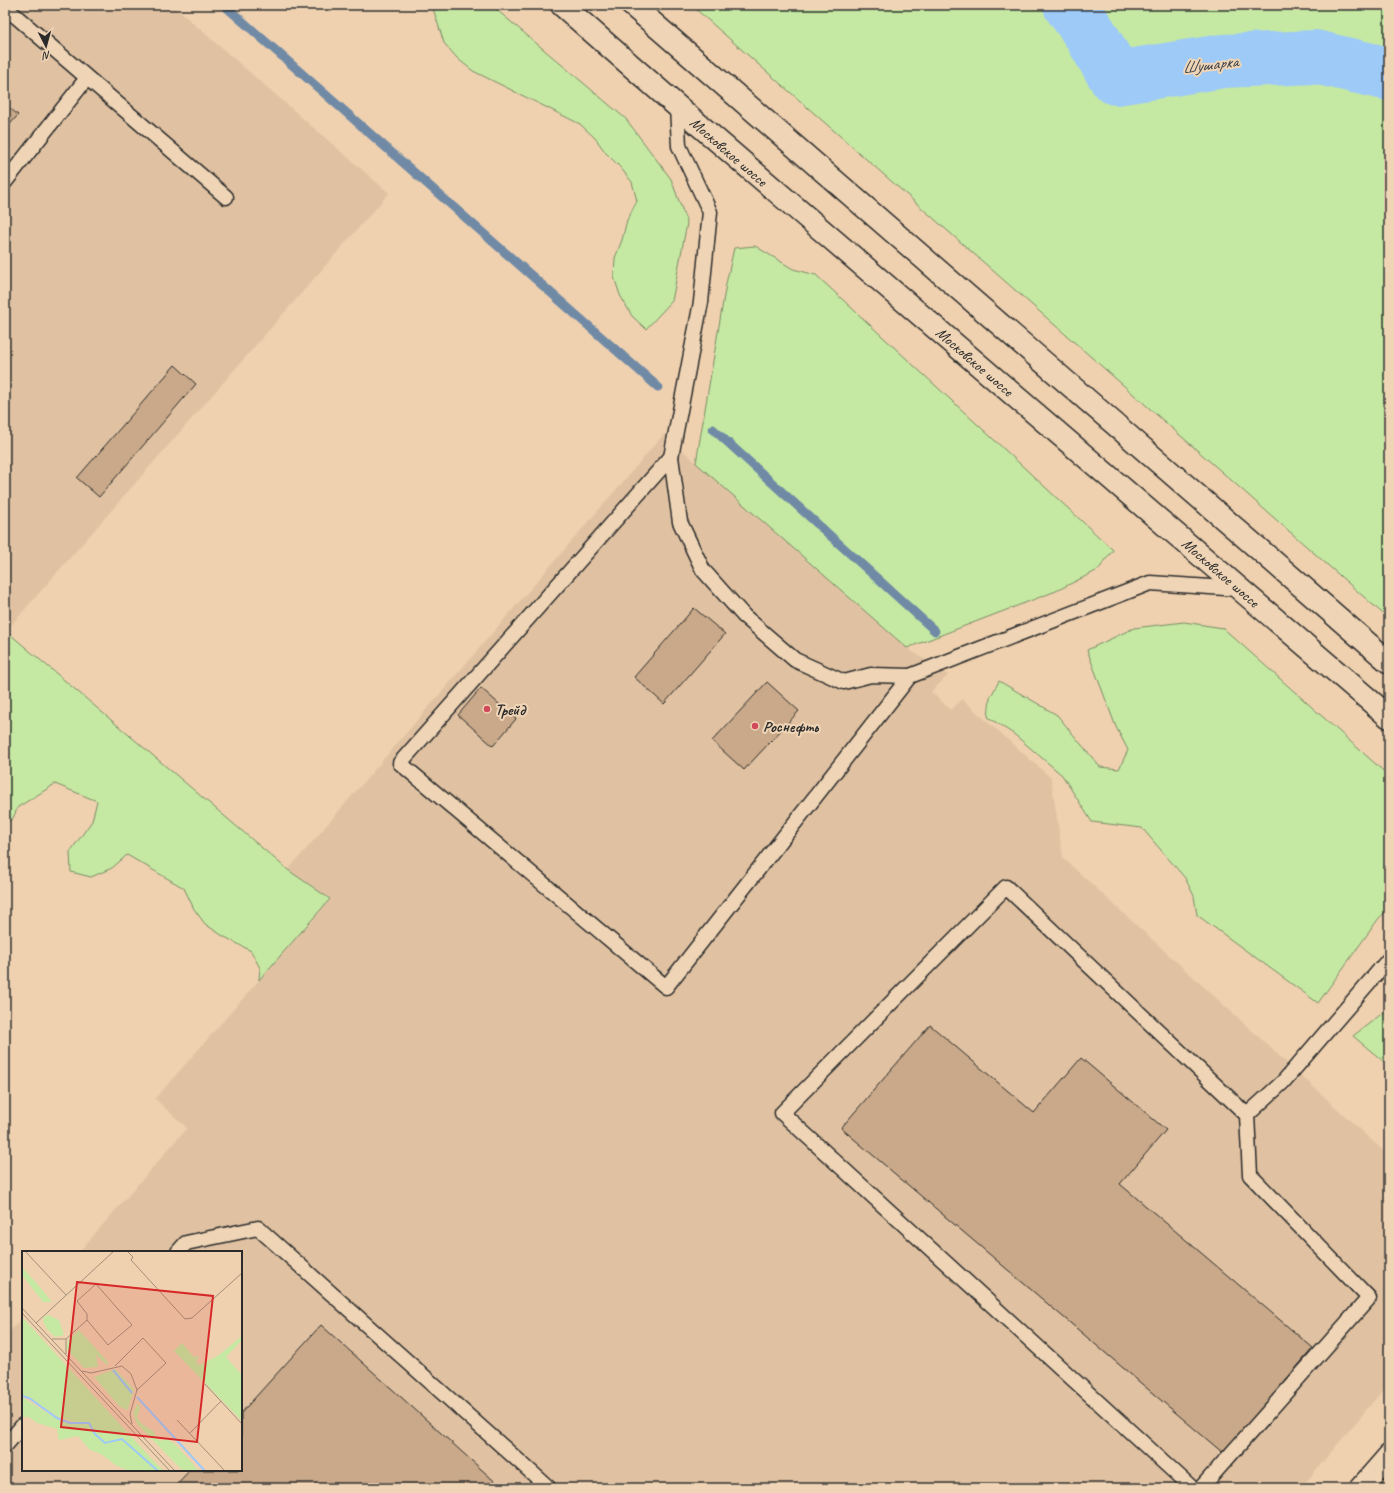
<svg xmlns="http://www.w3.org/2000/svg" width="1394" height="1493" font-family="Caveat,sans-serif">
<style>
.built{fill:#e0c2a2}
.green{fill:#c5e9a2;stroke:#788a66}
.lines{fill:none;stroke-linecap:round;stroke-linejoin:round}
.stream{stroke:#708aa6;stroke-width:9}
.river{stroke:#9ecaf8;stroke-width:54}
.building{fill:#c9a989;stroke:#2b2b2b}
.lane-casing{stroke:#2b2b2b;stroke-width:17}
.street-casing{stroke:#2b2b2b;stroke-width:25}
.highway-casing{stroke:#2b2b2b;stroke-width:25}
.lane{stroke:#efd5b6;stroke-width:14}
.street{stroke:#efd5b6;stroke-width:22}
.highway{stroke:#efd5b6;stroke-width:22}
.poi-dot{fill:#d1495b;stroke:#efd5b6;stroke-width:1.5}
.labels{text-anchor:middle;stroke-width:4;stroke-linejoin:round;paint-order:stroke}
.street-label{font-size:16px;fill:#2b2b2b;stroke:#efd5b6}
.poi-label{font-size:16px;font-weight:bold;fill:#2b2b2b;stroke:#efd5b6;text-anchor:start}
.water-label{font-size:17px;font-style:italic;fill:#3c434a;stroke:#efd5b6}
.inset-river{fill:none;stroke:#9ecaf8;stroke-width:2}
.inset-road{fill:none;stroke:#a18f7a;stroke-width:1}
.view{fill:#d62828;fill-opacity:0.15;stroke:#d62828;stroke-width:2}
.inset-edge{fill:none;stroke:#2b2b2b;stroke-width:2}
</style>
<rect width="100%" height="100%" fill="#efd1af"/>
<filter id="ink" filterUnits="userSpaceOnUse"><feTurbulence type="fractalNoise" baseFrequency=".025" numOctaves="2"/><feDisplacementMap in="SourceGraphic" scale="8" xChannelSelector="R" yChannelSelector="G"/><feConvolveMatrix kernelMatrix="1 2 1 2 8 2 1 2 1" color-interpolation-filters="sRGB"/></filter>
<g filter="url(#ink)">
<!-- built -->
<g class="built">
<polygon points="5,5 172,5 389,193 6,631 5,630"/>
<polygon points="664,434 907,648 948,675 931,692 951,710 962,699 1051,778 1063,858 1389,1156 1389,1383 1301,1488 5,1488 5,1337 23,1316 23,1470 241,1470 241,1252 79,1252 187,1128 155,1099 330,899 288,870"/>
</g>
<!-- green -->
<g class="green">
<polygon points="432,5 491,5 626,119 671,179 687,223 672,301 646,329 632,316 620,295 614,277 615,258 622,240 627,220 637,201 632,182 620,167 606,153 595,138 580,124 473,71 458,59 444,43"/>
<polygon points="691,5 1389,5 1389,63 1349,51 1292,48 1258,73 1317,71 1389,87 1389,619"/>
<polygon points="755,246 793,269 816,275 1113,550 1098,570 1056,591 907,648 696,463 726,284 734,248"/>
<polygon points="1184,622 1223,628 1389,776 1389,909 1379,918 1318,1003 1197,915 1194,896 1185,878 1142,828 1092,822 1062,775 1015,735 988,717 990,698 999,681 1057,715 1100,767 1119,769 1128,750 1116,727 1087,650 1134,628"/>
<polygon points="5,630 288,870 330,899 259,980 260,968 251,951 223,936 205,924 194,909 184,888 127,855 112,868 91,877 71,872 70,852 92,821 97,801 55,784 18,807 13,818 5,824"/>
<polygon points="1388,1009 1389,1009 1389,1066 1353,1036"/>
</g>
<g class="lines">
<!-- stream -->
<g class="stream">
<polyline points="224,5 658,387"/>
<polyline points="713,429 935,631"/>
</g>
<!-- river -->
<polyline class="river" points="1070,5 1089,32 1116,78 1223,61 1315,57 1389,74"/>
</g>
<!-- building -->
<g class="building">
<polygon points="5,104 18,115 5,130"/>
<polygon points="175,365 196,384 99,497 77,478"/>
<polygon points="694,608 725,634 664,704 634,677"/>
<polygon points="767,682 799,711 744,770 712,741"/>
<polygon points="481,688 516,719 493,746 458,715"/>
<polygon points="930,1025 1034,1113 1081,1058 1166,1130 1120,1184 1313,1348 1223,1453 841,1128"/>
<polygon points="321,1325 502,1488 173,1488 190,1470 241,1470 241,1413"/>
</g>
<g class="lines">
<!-- lane casing -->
<g class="lane-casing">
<g id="lane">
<polyline points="5,7 226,197"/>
<polyline points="677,106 679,146 710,212 701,302 671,457 680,522 703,570 744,616 795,660 844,682 871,675 910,676 1150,583 1240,589"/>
<polyline points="5,182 87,78"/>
<polyline points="671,457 400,763 666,987 910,676"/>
<polyline points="178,1252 186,1243 258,1228 549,1488"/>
<polyline points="5,1446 23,1425"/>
<polyline points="1192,1488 782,1113 1006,887 1247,1115 1283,1082 1389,959"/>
<polyline points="1201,1488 1369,1298 1250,1175 1247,1115"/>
</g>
</g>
<!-- street casing -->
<g class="street-casing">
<polyline id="street" points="1361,1488 1389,1456"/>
</g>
<!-- highway casing -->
<g class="highway-casing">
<g id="highway">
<polyline points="562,5 677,106 1389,717"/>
<polyline points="632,5 1389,662"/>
</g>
</g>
<!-- lane -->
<use href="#lane" class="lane"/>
<!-- street -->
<use href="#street" class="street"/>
<!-- highway -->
<use href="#highway" class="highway"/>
</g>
</g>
<!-- markers -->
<g class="poi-dot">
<circle cx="487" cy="709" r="4"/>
<circle cx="755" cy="726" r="4"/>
</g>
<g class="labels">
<!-- street labels -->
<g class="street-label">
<text transform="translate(729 151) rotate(41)" y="6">Московское шоссе</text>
<text transform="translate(975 361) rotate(41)" y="6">Московское шоссе</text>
<text transform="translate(1221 572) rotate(41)" y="6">Московское шоссе</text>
</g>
<!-- poi labels -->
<g class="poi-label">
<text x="495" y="715">Трейд</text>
<text x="763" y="732">Роснефть</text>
</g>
<!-- water labels -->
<g class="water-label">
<text transform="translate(1210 64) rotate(-7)" y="6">Шушарка</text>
</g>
</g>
<!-- overview -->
<g transform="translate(22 1251)">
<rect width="220" height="220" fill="#efd1af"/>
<path d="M0 16 17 35 30 51H21L0 24ZM26 64 37 69 42 84 33 86 25 78 21 70 22 66ZM0 66 128 206 142 220H108L95 215 79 203 68 199 56 185 37 189 35 178 15 172 7 166H0V146L35 168 50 173 53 171 36 166 7 146 0 144ZM57 79 86 111 85 114 74 104 76 116 62 117 44 97 46 90ZM220 85V89L204 106 220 124V170L152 100 160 92 172 106 177 105 174 111 178 114 197 104ZM93 118 112 138 106 159 98 156 72 126ZM116 152 118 157 115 166 120 173 131 180 135 187 138 190 145 188 154 194 177 220H161L115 173 111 162Z" fill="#c5e9a2"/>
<path class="inset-river" d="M91 119 110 142M0 145 7 147 35 167 48 172H67L73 183 83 192 100 188 136 220M115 146 183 220"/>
<path class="inset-road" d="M3 0 44 44M105 0 111 6 109 9 163 68 170 67 220 22M0 57 153 220M0 62 148 220M14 72 92 0M30 88H44V103M44 88 65 69 86 94 110 74 74 33 55 50 65 63V69M93 115 121 87 144 112 115 139M60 120 69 122 100 115 109 123 115 139 108 163 110 173M183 133 220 173M155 169 203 220M168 182 199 150"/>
<path class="view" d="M55 31 191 45 175 191 39 176Z"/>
<rect width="220" height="220" class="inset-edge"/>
</g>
<!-- margin -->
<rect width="1394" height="1493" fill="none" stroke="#efd5b6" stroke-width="20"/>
<rect x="10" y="10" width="1374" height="1473" fill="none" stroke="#2b2b2b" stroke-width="1.5" filter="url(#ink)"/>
<!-- north arrow -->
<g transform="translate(46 46) rotate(174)" stroke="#efd5b6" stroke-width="3" paint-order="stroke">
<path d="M0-3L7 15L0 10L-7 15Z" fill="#2b2b2b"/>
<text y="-6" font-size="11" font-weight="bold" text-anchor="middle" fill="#2b2b2b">N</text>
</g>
</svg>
